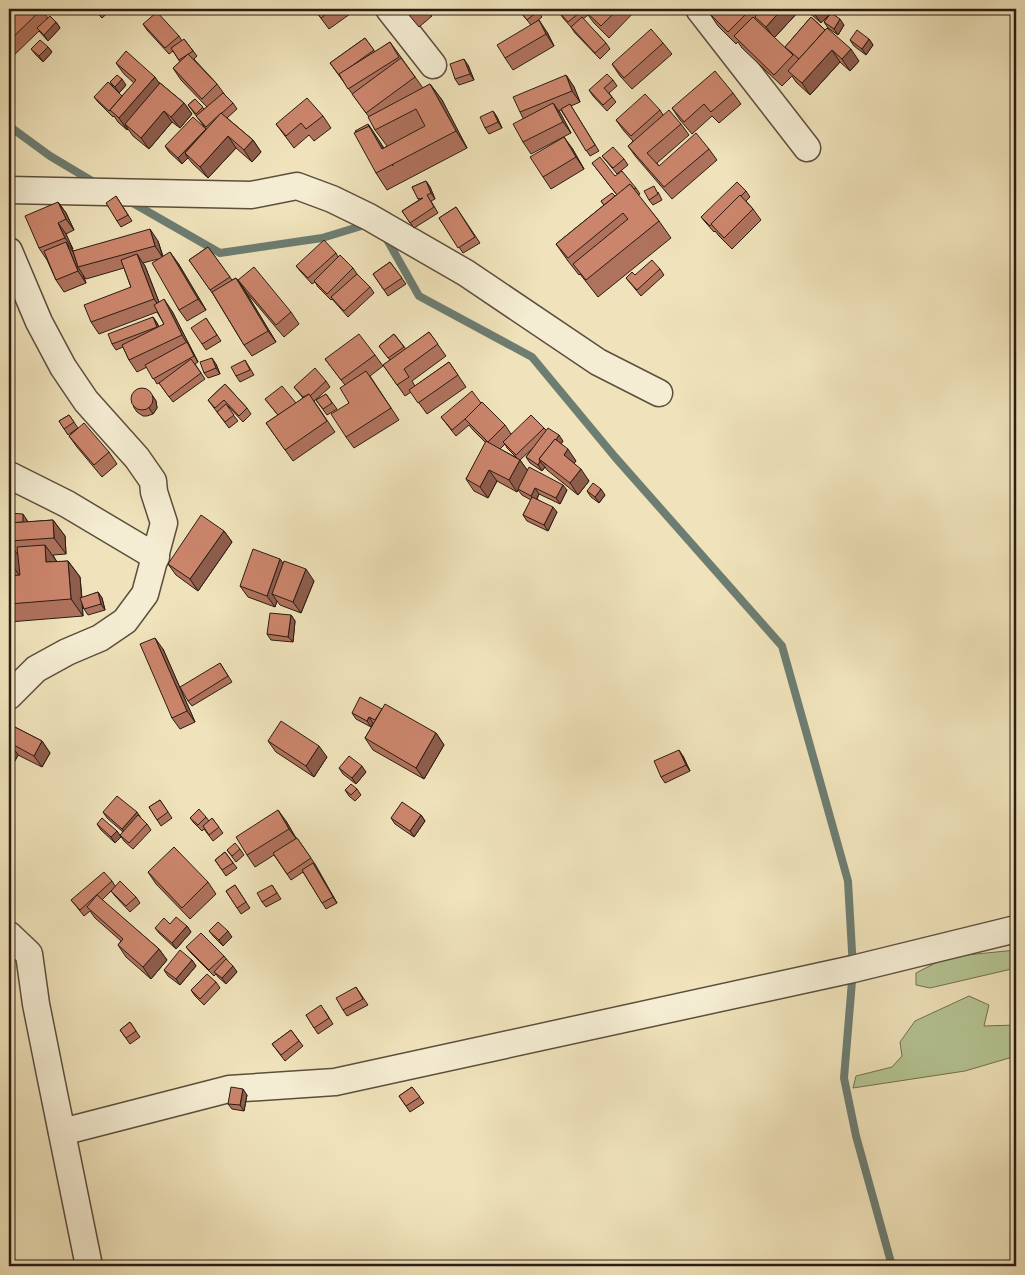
<svg xmlns="http://www.w3.org/2000/svg" width="1025" height="1275" font-family="'IM FELL DW Pica',serif">
<style>
.green{fill:#b5c493;stroke:#707053}
.lines{fill:none;stroke-linecap:round;stroke-linejoin:round}
.stream{stroke:#6d7d72;stroke-width:8}
.minor-casing{stroke:#5c4e3d;stroke-width:29}
.minor{stroke:#f5edd3;stroke-width:26}
.wall{fill:#af725d;stroke:#2a1c13;fill-rule:evenodd}
.shaded-wall{fill:#8e5d4c;stroke:#2a1c13}
.building{fill:#cb856c;stroke:#2a1c13}
</style>
<rect width="100%" height="100%" fill="#f0e3bb"/>
<filter id="stains"><feTurbulence type="fractalNoise" baseFrequency=".004" numOctaves="4"/><feColorMatrix values="0 0 0 0 .2 0 0 0 0 .09 0 0 0 0 .02 0 0 0 .5 -.17"/></filter>
<radialGradient id="worn" r=".72"><stop offset=".6" stop-color="#630" stop-opacity="0"/><stop offset="1" stop-color="#630" stop-opacity=".3"/></radialGradient>
<!-- green -->
<g class="green">
<polygon points="1016,950 1016,968 930,988 916,985 916,973 947,957"/>
<polygon points="969,996 989,1005 984,1026 1016,1025 1016,1056 965,1071 853,1088 856,1076 892,1067 902,1056 900,1042 915,1021"/>
</g>
<g class="lines">
<!-- stream -->
<g class="stream">
<polyline points="9,126 50,156 97,184"/>
<polyline points="131,202 220,253 322,238 368,224"/>
<polyline points="385,236 419,296 532,357 615,457 782,646 848,881 853,969 844,1078 856,1136 892,1266"/>
</g>
<!-- minor casing -->
<g class="minor-casing">
<g id="minor">
<polyline points="389,9 433,65"/>
<polyline points="699,9 807,148"/>
<polyline points="9,190 251,195 297,186 332,199 369,217 466,273 598,362 659,393"/>
<polyline points="9,251 39,322 63,367 86,401 137,458 153,481 154,492 164,523 145,594 125,621 100,638 67,652 36,669 9,696"/>
<polyline points="9,475 67,504 156,557"/>
<polyline points="9,935 29,954 36,1004 51,1079 89,1266"/>
<polyline points="62,1132 229,1089 335,1082 853,969 1016,929"/>
</g>
</g>
<!-- minor -->
<use href="#minor" class="minor"/>
</g>
<!-- wall -->
<g class="wall">
<polygon points="9,9 41,9 48,18 56,22 60,28 48,41 39,31 9,60"/>
<polygon points="93,9 112,9 102,18"/>
<polygon points="246,9 255,9 248,13"/>
<polygon points="314,9 357,9 329,29"/>
<polygon points="404,9 427,9 432,16 419,27"/>
<polygon points="518,9 536,9 542,17 536,22 547,32 554,46 513,70 505,58 531,25"/>
<polygon points="563,9 637,9 609,38 594,23 588,15 583,19 606,43 610,49 600,59 575,33 571,27 563,18 559,12"/>
<polygon points="716,9 801,9 774,38 788,51 785,47 811,17 859,61 850,71 840,62 810,95 796,82 792,76 782,86 742,48 738,42 736,44 718,26 710,14"/>
<polygon points="805,9 831,9 833,11 831,13 844,25 838,35 828,28 824,22 831,13 821,23"/>
<polygon points="143,24 179,36 182,41 184,39 197,56 194,59 217,84 225,95 233,103 237,109 227,118 253,140 261,152 252,162 236,148 208,178 193,164 188,158 182,164 169,152 165,146 206,129 188,105 195,99 204,109 207,107 181,80 173,68 180,62 173,51 169,54 147,30"/>
<polygon points="365,38 375,52 390,42 423,88 430,84 442,100 467,148 387,190 376,173 368,124 384,148 387,146 375,130 369,117 330,63"/>
<polygon points="869,39 873,45 866,55 854,46 850,40"/>
<polygon points="663,43 672,54 632,89 620,76 612,64"/>
<polygon points="48,47 52,52 43,62 36,55 31,49"/>
<polygon points="116,63 160,83 184,103 192,114 180,128 172,122 149,149 133,136 128,129 127,130 118,122 114,116 113,117 98,102 94,97 114,88 110,82 126,85 119,93 122,96 134,83 124,74"/>
<polygon points="468,65 474,80 459,85 455,79"/>
<polygon points="566,75 574,87 580,102 571,106 599,151 590,156 561,110 559,111 571,133 531,154 523,142 523,118 520,112"/>
<polygon points="613,80 617,86 609,93 616,102 607,111 593,96 589,90"/>
<polygon points="733,93 741,104 719,123 712,116 692,134 680,120 672,108"/>
<polygon points="660,110 663,115 681,124 689,135 657,163 659,166 709,149 717,160 672,199 636,157 628,146 633,141 624,131 616,120"/>
<polygon points="493,111 497,117 502,128 489,134 485,128"/>
<polygon points="323,116 331,128 314,141 309,135 294,148 276,124"/>
<polygon points="572,148 584,169 551,189 543,177"/>
<polygon points="602,156 624,159 628,165 617,174"/>
<polygon points="592,163 636,188 640,194 638,195 659,221 671,238 598,297 580,274 579,275 568,261 556,244 604,205 601,201 615,196 617,195"/>
<polygon points="426,181 430,187 435,199 431,201 438,213 414,228 402,211 419,200 412,187"/>
<polygon points="746,191 750,197 746,201 753,209 761,220 732,249 719,236 715,231 714,232 706,223 701,217"/>
<polygon points="658,192 662,200 653,205 649,200"/>
<polygon points="116,196 132,221 121,227 117,221"/>
<polygon points="58,202 66,213 74,230 66,234 73,251 158,241 163,256 178,263 206,310 187,321 179,310 158,259 143,263 145,266 159,302 172,311 198,362 195,364 205,379 173,402 159,383 157,384 147,367 137,372 129,360 123,347 116,350 112,344 153,317 157,323 159,327 164,324 157,312 99,334 91,322 131,287 124,268 86,279 83,275 86,283 64,292 56,280 47,260 39,248"/>
<polygon points="456,207 480,243 463,253 439,218"/>
<polygon points="208,247 232,280 236,278 244,289 276,342 252,356 244,345 213,294 189,260"/>
<polygon points="336,253 338,257 353,268 357,274 370,287 374,293 348,317 332,299 331,300 318,287 315,282 312,284 301,272 296,266"/>
<polygon points="390,262 406,284 388,296 373,274"/>
<polygon points="660,269 664,275 641,296 626,278"/>
<polygon points="238,280 291,312 299,324 284,337 246,292"/>
<polygon points="206,318 221,341 206,350 202,344"/>
<polygon points="429,332 446,356 412,381 415,386 449,362 466,387 427,414 411,392 405,396 383,365 390,360 379,346 394,334 406,349"/>
<polygon points="375,355 383,366 370,376 399,420 354,448 346,437 349,403 345,385 325,359"/>
<polygon points="245,360 254,375 240,382 236,376"/>
<polygon points="216,364 220,374 208,378 204,373"/>
<polygon points="326,381 330,387 314,401 335,432 293,461 266,423 278,415 265,399 296,403 303,398 294,387"/>
<polygon points="225,384 247,408 251,414 243,422 228,406 227,407 238,421 229,428 208,400"/>
<polygon points="326,394 337,409 327,415 316,400"/>
<polygon points="152,395 156,401 157,408 153,414 147,416 143,416 137,412 133,406"/>
<path d="M481 403 505 425 511 434 544 428 546 430 563 441 561 444 576 461 574 463 589 481 578 495 547 470 545 467 542 471 530 463 526 457 533 448 520 460 527 470 567 490 560 504 539 494 537 499 557 512 548 531 527 521 523 515 531 500 522 495 518 490 517 492 497 481 488 498 474 491 466 479 486 443 473 430 469 425 456 436 441 417ZM505 444 507 448 517 458 500 449Z"/>
<polygon points="69,415 78,428 109,452 117,464 102,477 77,447 69,436 78,428 68,435 59,421"/>
<polygon points="587,491 605,495 599,503 591,497"/>
<polygon points="9,513 27,520 27,522 53,520 65,536 66,554 53,555 57,562 68,561 80,577 82,598 98,592 102,598 105,610 88,615 84,609 82,603 83,616 9,622"/>
<polygon points="224,531 232,542 198,591 176,575 168,564"/>
<polygon points="280,559 283,564 314,581 301,613 280,605 277,601 275,607 248,597 240,586"/>
<polygon points="291,615 295,621 293,642 271,640 267,634"/>
<polygon points="163,649 195,722 180,729 172,718"/>
<polygon points="220,663 232,682 192,706 188,701"/>
<polygon points="382,709 436,733 444,745 424,779 373,750 365,738 374,723 371,727 356,719 352,713"/>
<polygon points="9,724 42,741 50,753 42,767 18,755 9,772"/>
<polygon points="268,741 327,757 314,777 276,752"/>
<polygon points="683,756 690,771 665,783 661,777"/>
<polygon points="339,768 366,772 356,784 343,774"/>
<polygon points="357,789 361,795 355,801 349,796 345,790"/>
<polygon points="160,800 172,818 161,826 149,807"/>
<polygon points="103,812 140,818 147,824 151,830 133,849 124,841 120,835 123,832 107,818"/>
<polygon points="421,815 425,821 414,837 395,824 391,818"/>
<polygon points="206,817 209,821 212,818 223,833 213,841 204,829 202,831 194,823 190,818"/>
<polygon points="286,821 296,838 297,838 315,864 337,903 326,909 303,872 291,880 274,855 255,867 247,855"/>
<polygon points="97,824 117,831 121,837 115,843 101,830"/>
<polygon points="240,849 244,855 236,862 227,850"/>
<polygon points="225,852 237,868 226,876 215,860"/>
<polygon points="148,872 208,882 216,894 190,919 156,884"/>
<polygon points="112,881 115,886 136,897 140,903 130,912 115,896 111,891 102,900 159,949 167,960 151,979 126,957 118,945 121,941 95,918 90,911 84,916 76,906 71,900"/>
<polygon points="235,885 250,908 241,914 226,891"/>
<polygon points="272,885 281,899 266,907 262,902"/>
<polygon points="170,924 187,926 191,932 176,949 159,933 155,928"/>
<polygon points="209,931 232,937 223,946 214,937"/>
<polygon points="186,947 224,956 237,972 226,984 218,977 216,974 214,976 191,953"/>
<polygon points="192,960 196,966 180,985 168,976 164,970"/>
<polygon points="216,982 220,988 204,1005 195,996 191,990"/>
<polygon points="356,987 368,1005 347,1016 343,1010"/>
<polygon points="325,1011 333,1024 318,1034 306,1015"/>
<polygon points="130,1022 140,1037 130,1044 120,1030"/>
<polygon points="291,1030 303,1046 285,1061 272,1044"/>
<polygon points="412,1087 424,1103 410,1112 399,1096"/>
<polygon points="247,1095 244,1111 232,1109 228,1104"/>
</g>
<!-- shaded-wall -->
<g class="shaded-wall">
<polygon points="12,9 31,9 9,33 9,13"/>
<polygon points="782,9 801,9 774,38 766,27"/>
<polygon points="816,9 831,9 833,11 821,23 813,12"/>
<polygon points="840,19 844,25 838,35 834,29"/>
<polygon points="539,20 547,32 554,46 546,34"/>
<polygon points="56,22 60,28 48,41 44,35"/>
<polygon points="869,39 873,45 866,55 862,49"/>
<polygon points="48,47 52,52 43,62 39,56"/>
<polygon points="851,49 859,61 850,71 842,59"/>
<polygon points="832,50 840,62 810,95 802,83"/>
<polygon points="464,59 468,65 474,80 470,74"/>
<polygon points="566,75 574,87 580,102 572,91"/>
<polygon points="155,77 163,89 125,124 128,129 127,130 119,118"/>
<polygon points="122,79 126,85 119,93 115,87"/>
<polygon points="430,84 442,100 467,148 456,131"/>
<polygon points="184,103 192,114 180,128 171,117"/>
<polygon points="553,103 561,114 571,133 563,122"/>
<polygon points="164,111 172,122 149,149 141,138"/>
<polygon points="493,111 497,117 502,128 498,122"/>
<polygon points="368,124 380,142 393,166 382,149"/>
<polygon points="206,129 185,153 188,158 182,164 178,158"/>
<polygon points="228,136 236,148 208,178 200,167"/>
<polygon points="564,137 572,148 584,169 576,157"/>
<polygon points="253,140 261,152 252,162 244,150"/>
<polygon points="426,181 430,187 435,199 431,193"/>
<polygon points="58,202 66,213 74,230 66,219"/>
<polygon points="58,223 66,234 73,249 65,238"/>
<polygon points="150,229 158,241 163,258 155,246"/>
<polygon points="66,242 74,253 78,267 83,275 86,283 78,271"/>
<polygon points="170,252 178,263 206,310 198,299"/>
<polygon points="137,254 145,266 162,310 154,299"/>
<polygon points="236,278 244,289 276,342 268,331"/>
<polygon points="164,299 172,311 198,362 182,335"/>
<polygon points="153,317 157,323 161,333 157,327"/>
<polygon points="212,358 216,364 220,374 216,368"/>
<polygon points="152,395 156,401 157,408 153,414 149,408"/>
<polygon points="559,435 563,441 546,465 541,460"/>
<polygon points="568,449 576,461 572,466 564,455"/>
<polygon points="520,460 528,471 517,492 509,480"/>
<polygon points="540,461 545,467 542,471 538,465"/>
<polygon points="581,469 589,481 578,495 570,483"/>
<polygon points="489,470 497,481 488,498 480,487"/>
<polygon points="563,485 567,490 560,504 556,498"/>
<polygon points="535,488 539,494 535,502 531,496"/>
<polygon points="601,489 605,495 599,503 595,497"/>
<polygon points="553,507 557,512 548,531 544,525"/>
<polygon points="23,514 27,520 26,536 22,530"/>
<polygon points="53,520 65,536 66,554 54,538"/>
<polygon points="224,531 232,542 198,591 190,579"/>
<polygon points="9,543 21,559 22,580 11,563"/>
<polygon points="45,545 57,562 46,562"/>
<polygon points="280,559 288,571 272,594 277,601 275,607 267,596"/>
<polygon points="68,561 80,577 83,616 71,599"/>
<polygon points="306,569 314,581 301,613 293,602"/>
<polygon points="98,592 102,598 105,610 101,604"/>
<polygon points="291,615 295,621 293,642 288,637"/>
<polygon points="155,638 163,649 195,722 187,711"/>
<polygon points="369,717 373,723 371,727 367,721"/>
<polygon points="436,733 444,745 424,779 416,768"/>
<polygon points="42,741 50,753 42,767 34,756"/>
<polygon points="10,743 18,755 9,772 9,745"/>
<polygon points="319,746 327,757 314,777 306,766"/>
<polygon points="679,750 683,756 690,771 686,765"/>
<polygon points="362,766 366,772 356,784 352,778"/>
<polygon points="278,810 286,821 297,840 289,829"/>
<polygon points="137,812 141,818 126,834 122,829"/>
<polygon points="421,815 425,821 414,837 410,831"/>
<polygon points="117,831 121,837 115,843 111,837"/>
<polygon points="313,863 317,869 337,903 333,897"/>
<polygon points="187,926 191,932 176,949 172,943"/>
<polygon points="228,931 232,937 223,946 219,940"/>
<polygon points="159,949 167,960 151,979 143,967"/>
<polygon points="192,960 196,966 180,985 176,979"/>
<polygon points="233,966 237,972 226,984 222,978"/>
<polygon points="243,1089 247,1095 244,1111 240,1105"/>
</g>
<!-- building -->
<g class="building">
<polygon points="21,9 42,9 9,41 9,20"/>
<polygon points="314,9 333,9 321,18"/>
<polygon points="405,9 419,9 411,15"/>
<polygon points="518,9 536,9 538,11 527,20"/>
<polygon points="563,9 584,9 568,22 559,12"/>
<polygon points="589,9 618,9 601,26 586,12"/>
<polygon points="716,9 751,9 728,32 710,14"/>
<polygon points="762,9 782,9 766,27 755,17"/>
<polygon points="810,9 816,9 813,12"/>
<polygon points="157,12 179,36 165,48 143,24"/>
<polygon points="831,13 840,19 834,29 824,22"/>
<polygon points="50,16 56,22 44,35 37,28"/>
<polygon points="582,17 606,43 595,53 571,27"/>
<polygon points="753,17 793,55 774,75 734,36"/>
<polygon points="811,17 825,30 799,59 785,47"/>
<polygon points="539,20 546,34 505,58 497,45"/>
<polygon points="827,28 851,49 842,59 832,50 802,83 788,71"/>
<polygon points="651,29 663,43 624,78 612,64"/>
<polygon points="857,30 869,39 862,49 850,40"/>
<polygon points="365,38 374,50 339,75 330,63"/>
<polygon points="184,39 193,51 179,60 171,48"/>
<polygon points="40,40 48,47 39,56 31,49"/>
<polygon points="390,42 399,57 348,89 339,74"/>
<polygon points="126,51 155,77 119,118 110,110 136,80 116,63"/>
<polygon points="188,54 217,84 202,99 173,68"/>
<polygon points="401,58 415,77 366,113 352,94"/>
<polygon points="464,59 470,74 455,79 450,64"/>
<polygon points="715,71 733,93 711,112 704,104 684,122 672,108"/>
<polygon points="607,74 613,80 604,88 612,97 603,105 589,90"/>
<polygon points="117,75 122,79 115,87 110,82"/>
<polygon points="566,75 572,91 520,112 513,97"/>
<polygon points="108,82 122,96 109,111 94,97"/>
<polygon points="160,83 184,103 171,117 164,111 141,138 125,124"/>
<polygon points="430,84 456,131 376,173 354,133 369,126 382,149 425,126 416,109 375,130 368,117"/>
<polygon points="223,93 233,103 222,113 221,113 206,127 196,116"/>
<polygon points="645,94 660,110 631,136 616,120"/>
<polygon points="307,98 323,116 306,129 301,123 286,136 276,124"/>
<polygon points="195,99 203,107 196,114 188,105"/>
<polygon points="553,103 563,122 523,142 513,124"/>
<polygon points="570,104 595,145 586,151 561,109"/>
<polygon points="669,110 681,124 647,153 659,166 696,133 709,149 664,187 628,146"/>
<polygon points="493,111 498,122 485,128 480,117"/>
<polygon points="221,113 253,140 244,150 228,136 200,167 185,153"/>
<polygon points="193,117 206,129 178,158 165,146"/>
<polygon points="368,124 370,128 369,126 356,132 355,131"/>
<polygon points="564,137 576,157 543,177 530,157"/>
<polygon points="613,147 624,159 613,168 602,156"/>
<polygon points="600,157 615,176 622,171 636,188 634,189 630,184 617,195 592,163"/>
<polygon points="426,181 431,193 427,195 434,207 410,223 402,211 423,198 418,199 412,187"/>
<polygon points="737,182 746,191 741,196 740,195 710,226 701,217"/>
<polygon points="630,184 659,221 586,280 573,264 628,219 623,213 568,258 556,244"/>
<polygon points="654,186 658,194 649,200 644,191"/>
<polygon points="612,193 615,196 604,205 601,201"/>
<polygon points="740,195 753,209 724,238 711,224"/>
<polygon points="116,196 128,215 117,221 106,203"/>
<polygon points="58,202 66,219 58,223 65,238 39,248 25,216"/>
<polygon points="456,207 475,237 458,248 439,218"/>
<polygon points="150,229 155,246 78,267 73,251"/>
<polygon points="324,240 336,253 308,278 296,266"/>
<polygon points="66,242 78,271 56,280 44,251"/>
<polygon points="208,247 230,277 210,290 189,260"/>
<polygon points="170,252 198,299 179,310 152,263"/>
<polygon points="137,254 154,299 91,322 84,305 131,287 121,260"/>
<polygon points="340,255 353,268 327,294 314,281"/>
<polygon points="652,260 660,269 637,290 626,278 632,272 635,275"/>
<polygon points="390,262 402,278 384,290 373,274"/>
<polygon points="254,267 291,312 276,325 238,280"/>
<polygon points="357,274 370,287 344,311 331,297"/>
<polygon points="236,278 268,331 244,345 212,292"/>
<polygon points="164,299 182,335 129,360 122,345 164,324 154,305"/>
<polygon points="153,317 157,327 112,344 108,334"/>
<polygon points="206,318 217,335 202,344 191,328"/>
<polygon points="429,332 438,344 404,369 409,377 397,385 383,365"/>
<polygon points="359,334 375,355 341,380 325,359"/>
<polygon points="394,334 404,347 388,358 379,346"/>
<polygon points="187,342 194,356 153,379 145,365"/>
<polygon points="212,358 216,368 204,373 200,362"/>
<polygon points="191,359 201,373 169,397 159,383"/>
<polygon points="245,360 250,370 236,376 231,367"/>
<polygon points="449,362 458,375 418,403 409,390"/>
<polygon points="315,368 326,381 310,396 309,394 303,397 294,387"/>
<polygon points="366,371 391,408 346,437 331,414 349,403 340,388"/>
<polygon points="225,384 247,408 239,416 224,400 215,408 208,400"/>
<polygon points="282,386 296,403 278,415 265,399"/>
<circle cx="142" cy="399" r="11"/>
<polygon points="472,391 481,403 465,419 452,430 441,417"/>
<polygon points="309,394 327,421 285,450 266,423"/>
<polygon points="326,394 332,403 323,409 316,400"/>
<polygon points="482,402 505,425 488,442 465,419"/>
<polygon points="226,404 234,415 225,422 217,412"/>
<polygon points="69,415 74,422 64,429 59,421"/>
<polygon points="531,415 544,428 516,455 503,442"/>
<polygon points="84,423 109,452 94,465 69,436"/>
<polygon points="548,428 559,435 556,440 555,439 539,459 540,461 538,465 526,457"/>
<polygon points="555,439 568,449 564,455 581,469 570,483 539,459"/>
<polygon points="486,441 520,460 509,480 489,470 480,487 466,479"/>
<polygon points="529,467 563,485 556,498 535,488 531,496 518,489"/>
<polygon points="593,483 601,489 595,497 587,491"/>
<polygon points="532,497 553,507 544,525 523,515"/>
<polygon points="9,513 23,514 23,522 9,523"/>
<polygon points="201,515 224,531 190,579 168,564"/>
<polygon points="53,520 54,538 9,541 9,523"/>
<polygon points="9,543 11,563 9,563"/>
<polygon points="45,545 46,562 68,561 71,599 9,604 9,576 20,575 17,547"/>
<polygon points="253,549 280,559 267,596 240,586"/>
<polygon points="284,561 306,569 293,602 272,594"/>
<polygon points="98,592 101,604 84,609 80,598"/>
<polygon points="270,613 291,615 288,637 267,634"/>
<polygon points="155,638 187,711 172,718 140,644"/>
<polygon points="220,663 228,676 188,701 180,687"/>
<polygon points="360,697 382,709 375,720 369,717 367,721 352,713"/>
<polygon points="385,704 436,733 416,768 365,738"/>
<polygon points="281,721 319,746 306,766 268,741"/>
<polygon points="9,724 42,741 34,756 10,743 9,745"/>
<polygon points="679,750 686,765 661,777 654,761"/>
<polygon points="349,756 362,766 352,778 339,768"/>
<polygon points="351,784 357,789 351,795 345,790"/>
<polygon points="117,796 137,812 122,829 103,812"/>
<polygon points="160,800 168,812 157,820 149,807"/>
<polygon points="402,802 421,815 410,831 391,818"/>
<polygon points="199,809 206,817 198,825 190,818"/>
<polygon points="278,810 289,829 247,855 236,837"/>
<polygon points="138,815 147,824 129,843 120,835"/>
<polygon points="102,818 117,831 111,837 97,824"/>
<polygon points="212,818 219,827 209,835 203,826"/>
<polygon points="297,838 311,858 287,874 273,853"/>
<polygon points="235,843 240,849 232,856 227,850"/>
<polygon points="174,847 208,882 182,908 148,872"/>
<polygon points="225,852 233,863 222,870 215,860"/>
<polygon points="313,863 333,897 322,903 302,870"/>
<polygon points="104,872 112,881 80,910 71,900"/>
<polygon points="120,881 136,897 126,906 111,891"/>
<polygon points="235,885 246,902 237,908 226,891"/>
<polygon points="272,885 277,893 262,902 257,893"/>
<polygon points="97,895 159,949 143,967 118,945 123,939 87,907"/>
<polygon points="176,917 187,926 172,943 155,928 164,918 170,924"/>
<polygon points="218,922 228,931 219,940 209,931"/>
<polygon points="201,933 224,956 209,970 186,947"/>
<polygon points="180,950 192,960 176,979 164,970"/>
<polygon points="226,959 233,966 222,978 214,972"/>
<polygon points="207,974 216,982 200,999 191,990"/>
<polygon points="356,987 363,999 343,1010 336,998"/>
<polygon points="321,1005 329,1018 314,1028 306,1015"/>
<polygon points="130,1022 136,1031 126,1038 120,1030"/>
<polygon points="291,1030 299,1041 281,1055 272,1044"/>
<polygon points="231,1087 243,1089 240,1105 228,1104"/>
<polygon points="412,1087 420,1097 406,1106 399,1096"/>
</g>
<!-- margin -->
<rect width="1025" height="1275" fill="none" stroke="#f0e3bb" stroke-width="30"/>
<rect x="10" y="10" width="1005" height="1255" fill="none" stroke="#2a1c13" stroke-width="2.5"/>
<rect x="15" y="15" width="995" height="1245" fill="none" stroke="#2a1c13"/>
<rect width="100%" height="100%" filter="url(#stains)"/>
<rect width="100%" height="100%" fill="url(#worn)"/>
</svg>
